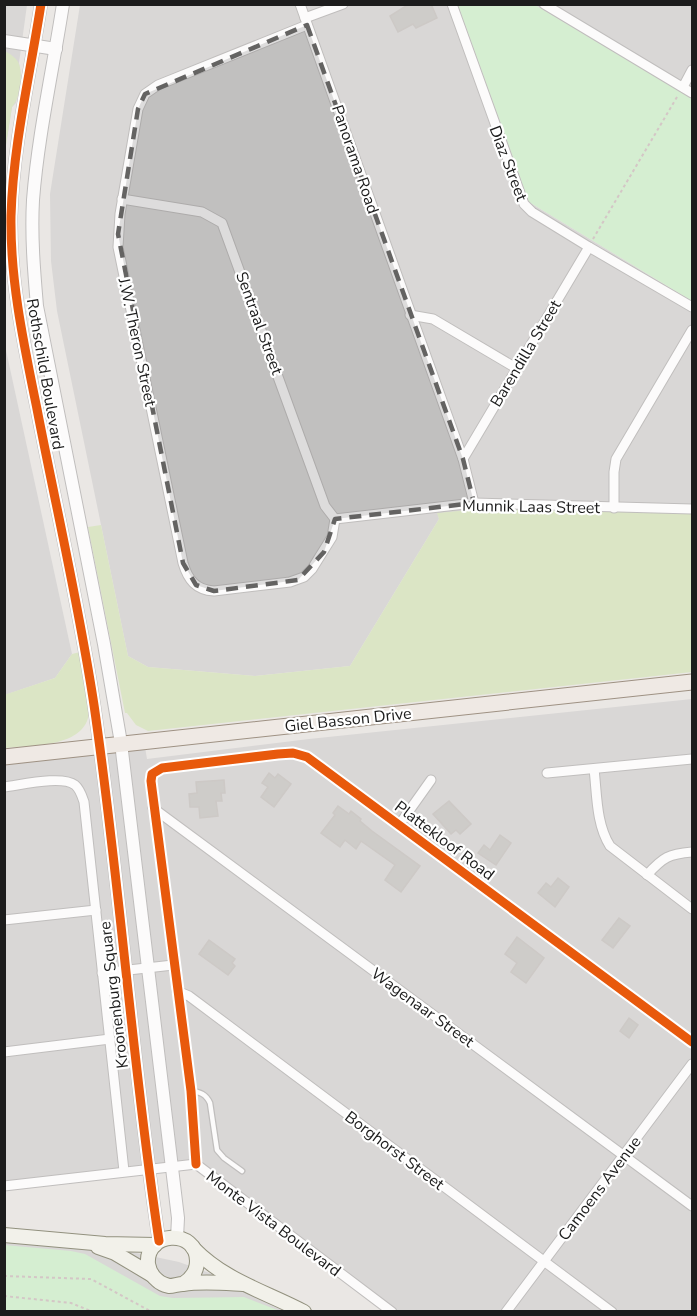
<svg xmlns="http://www.w3.org/2000/svg" width="697" height="1316" font-family="'Nunito Sans',sans-serif">
<style>
.residential{fill:#d9d7d6}
.grass{fill:#dbe5c5}
.park{fill:#d5eed1}
.building{fill:#ceccc9;stroke:#cdc9c6;stroke-width:1.5}
.lines{fill:none;stroke-linecap:round;stroke-linejoin:round}
.service-casing{stroke:#c0bebd;stroke-width:7}
.minor-casing{stroke:#c0bebd;stroke-width:11}
.tertiary-casing{stroke:#c0bebd;stroke-width:14}
.secondary-casing{stroke:#92917e;stroke-width:16}
.primary-casing{stroke:#9e9183;stroke-width:17}
.path{stroke:#d4c6c6;stroke-width:2;stroke-dasharray:3 3;stroke-linecap:butt}
.service{stroke:#fcfbfb;stroke-width:4.5}
.minor{stroke:#fcfbfb;stroke-width:9}
.tertiary{stroke:#fcfbfb;stroke-width:12}
.secondary{stroke:#f2f1ea;stroke-width:14}
.primary{stroke:#efe9e4;stroke-width:15}
.cycleway-casing{stroke:#fff;stroke-width:13}
.cycleway{stroke:#e8590c;stroke-width:9}
.marked{fill:#646362;fill-opacity:0.2;stroke:#646362;stroke-width:4.5;stroke-dasharray:12 8;stroke-linejoin:round}
.labels{text-anchor:middle;stroke-width:4.5;stroke-linejoin:round;paint-order:stroke}
.street-label{font-size:16px;fill:#1c1c1c;stroke:#fff}
</style>
<rect width="100%" height="100%" fill="#eae7e4"/>
<!-- residential -->
<g class="residential">
<polygon points="5,5 27,5 19,63 21,75 16,103 12,107 5,151"/>
<polygon points="80,5 458,5 529,202 692,301 692,513 480,509 438,514 439,519 350,666 255,676 148,667 128,656 57,311 51,261 50,194"/>
<polygon points="535,5 692,5 692,99"/>
<polygon points="4,341 72,654 55,678 5,695"/>
<polygon points="692,699 692,1311 393,1311 196,1160 5,1183 4,758 144,741 147,759 309,739"/>
<polygon points="5,1236 99,1245 179,1262 243,1285 303,1312 5,1312"/>
</g>
<!-- grass -->
<g class="grass">
<path d="M5 51C10 54 17 58 19 64 23 75 20 99 12 107L5 151Z"/>
<polygon points="480,509 692,513 692,672 148,731 136,725 127,713 125,713 88,527 101,525 128,656 148,667 255,676 350,666 439,519 437,513"/>
<path d="M80 652C83 669 91 696 89 713 85 748 31 745 5 748L4 695 55 678 72 654Z"/>
</g>
<!-- park -->
<g class="park">
<polygon points="458,5 535,5 692,99 692,301 529,202"/>
<polygon points="4,1245 71,1251 85,1254 160,1296 173,1298 244,1297 280,1311 5,1311"/>
</g>
<!-- building -->
<g class="building">
<polygon points="409,4 431,4 437,18 416,28 413,24 398,32 390,16"/>
<polygon points="269,773 275,778 278,774 291,784 274,807 261,797 268,787 262,783"/>
<polygon points="224,780 225,793 221,793 222,801 216,801 218,816 200,818 199,807 190,807 189,794 197,793 196,782"/>
<polygon points="449,801 471,824 460,834 456,830 451,834 433,814"/>
<polygon points="338,806 349,814 351,811 361,819 360,821 372,831 420,866 401,892 385,880 395,865 361,841 356,849 345,840 340,847 321,833 335,815 333,813"/>
<polygon points="500,835 511,843 496,865 478,853 484,845 490,850"/>
<polygon points="558,878 569,887 555,907 538,893 546,883 551,887"/>
<polygon points="619,918 630,926 613,948 602,940"/>
<polygon points="517,937 544,958 526,983 511,972 517,963 505,954"/>
<polygon points="209,940 235,959 232,963 235,966 228,975 199,954"/>
<polygon points="629,1018 638,1025 629,1038 620,1031"/>
</g>
<g class="lines">
<!-- service casing -->
<g class="service-casing">
<path id="service" d="M191 1091C200 1092 206 1094 210 1103L217 1150 224 1158 242 1171"/>
</g>
<!-- minor casing -->
<g class="minor-casing">
<g id="minor">
<polyline points="300,4 463,459 474,503"/>
<polyline points="452,4 524,204 532,212 589,247 692,307"/>
<polyline points="544,4 692,93"/>
<polyline points="305,18 343,4"/>
<path d="M307 25 158 85 145 94 138 109 120 214 118 247 183 563C188 580 196 590 214 591L290 582 304 577 312 569 332 537 335 519"/>
<polyline points="683,87 692,70"/>
<polyline points="122,199 202,212 222,223 325,506 335,519"/>
<polyline points="410,315 433,319 516,368"/>
<polyline points="463,459 589,247"/>
<polyline points="614,508 614,472 616,459 692,330"/>
<polyline points="335,519 474,503 692,509"/>
<path d="M594 769C597 794 596 824 610 846L692 909"/>
<polyline points="547,773 692,759"/>
<path d="M4 787C21 785 62 775 75 785 80 789 82 796 84 802L124 1171"/>
<polyline points="153,808 692,1206"/>
<polyline points="399,825 431,780"/>
<path d="M647 875C663 857 669 854 692 852"/>
<polyline points="4,920 96,910"/>
<polyline points="102,973 173,965"/>
<polyline points="177,991 189,996 612,1312"/>
<polyline points="4,1052 110,1039"/>
<polyline points="196,1164 191,1091 151,781 152,774 162,768 278,754 293,753 307,757 692,1042"/>
<polyline points="4,1186 196,1164 392,1312"/>
<polyline points="506,1312 692,1064"/>
</g>
</g>
<!-- tertiary casing -->
<g class="tertiary-casing">
<g id="tertiary">
<path d="M41 4C30 75 13 145 11 216 10 281 24 345 37 409 56 507 79 606 94 705 120 883 132 1063 159 1241"/>
<path d="M63 4C53 69 38 135 33 200 31 236 34 271 37 306L104 644 121 743 178 1218 177 1238"/>
<polyline points="4,41 56,49"/>
</g>
</g>
<!-- secondary casing -->
<g class="secondary-casing">
<g id="secondary">
<polyline points="4,1235 105,1244 155,1245"/>
<polyline points="98,1247 115,1253 152,1275"/>
<path d="M193 1248C225 1281 264 1291 304 1312"/>
<path d="M183 1284C191 1279 197 1271 197 1261 197 1228 145 1231 148 1264 149 1270 152 1276 157 1280 160 1283 165 1285 169 1286 174 1286 178 1284 183 1284 202 1281 224 1283 243 1284"/>
</g>
</g>
<!-- primary casing -->
<g class="primary-casing">
<polyline id="primary" points="4,757 692,682"/>
</g>
<!-- path -->
<g class="path">
<polyline points="593,239 677,97"/>
<polyline points="4,1276 91,1279 152,1312"/>
<polyline points="4,1296 71,1303 93,1312"/>
</g>
<!-- service -->
<use href="#service" class="service"/>
<!-- minor -->
<use href="#minor" class="minor"/>
<!-- tertiary -->
<use href="#tertiary" class="tertiary"/>
<!-- secondary -->
<use href="#secondary" class="secondary"/>
<!-- primary -->
<use href="#primary" class="primary"/>
<!-- cycleway casing -->
<g class="cycleway-casing">
<g id="cycleway">
<path d="M41 4C30 75 13 145 11 216 10 281 24 345 37 409 56 507 79 606 94 705 120 883 132 1063 159 1241"/>
<polyline points="196,1164 191,1091 151,781 152,774 162,768 278,754 293,753 307,757 692,1042"/>
</g>
</g>
<!-- cycleway -->
<use href="#cycleway" class="cycleway"/>
</g>
<!-- marked area -->
<path class="marked" d="M307 25 463 459 474 503 335 519 324 552 298 580 214 591 196 585 183 563 118 234 138 109 145 94Z"/>
<g class="labels">
<!-- street labels -->
<g class="street-label">
<text transform="translate(356 159) rotate(71)" y="6">Panorama Road</text>
<text transform="translate(509 163) rotate(69)" y="6">Diaz Street</text>
<text transform="translate(260 323) rotate(70)" y="6">Sentraal Street</text>
<text transform="translate(138 342) rotate(78)" y="6">J.W. Theron Street</text>
<text transform="translate(525 353) rotate(-59)" y="6">Barendilla Street</text>
<text transform="translate(46 374) rotate(80)" y="6">Rothschild Boulevard</text>
<text transform="translate(531 506) rotate(1)" y="6">Munnik Laas Street</text>
<text transform="translate(348 719) rotate(-6)" y="6">Giel Basson Drive</text>
<text transform="translate(445 840) rotate(37)" y="6">Plattekloof Road</text>
<text transform="translate(113 995) rotate(-97)" y="6">Kroonenburg Square</text>
<text transform="translate(423 1007) rotate(36)" y="6">Wagenaar Street</text>
<text transform="translate(395 1150) rotate(37)" y="6">Borghorst Street</text>
<text transform="translate(599 1188) rotate(-53)" y="6">Camoens Avenue</text>
<text transform="translate(274 1223) rotate(37)" y="6">Monte Vista Boulevard</text>
</g>
</g>
<!-- border -->
<rect width="697" height="1316" fill="none" stroke="#1c1c1c" stroke-width="12"/>
</svg>
